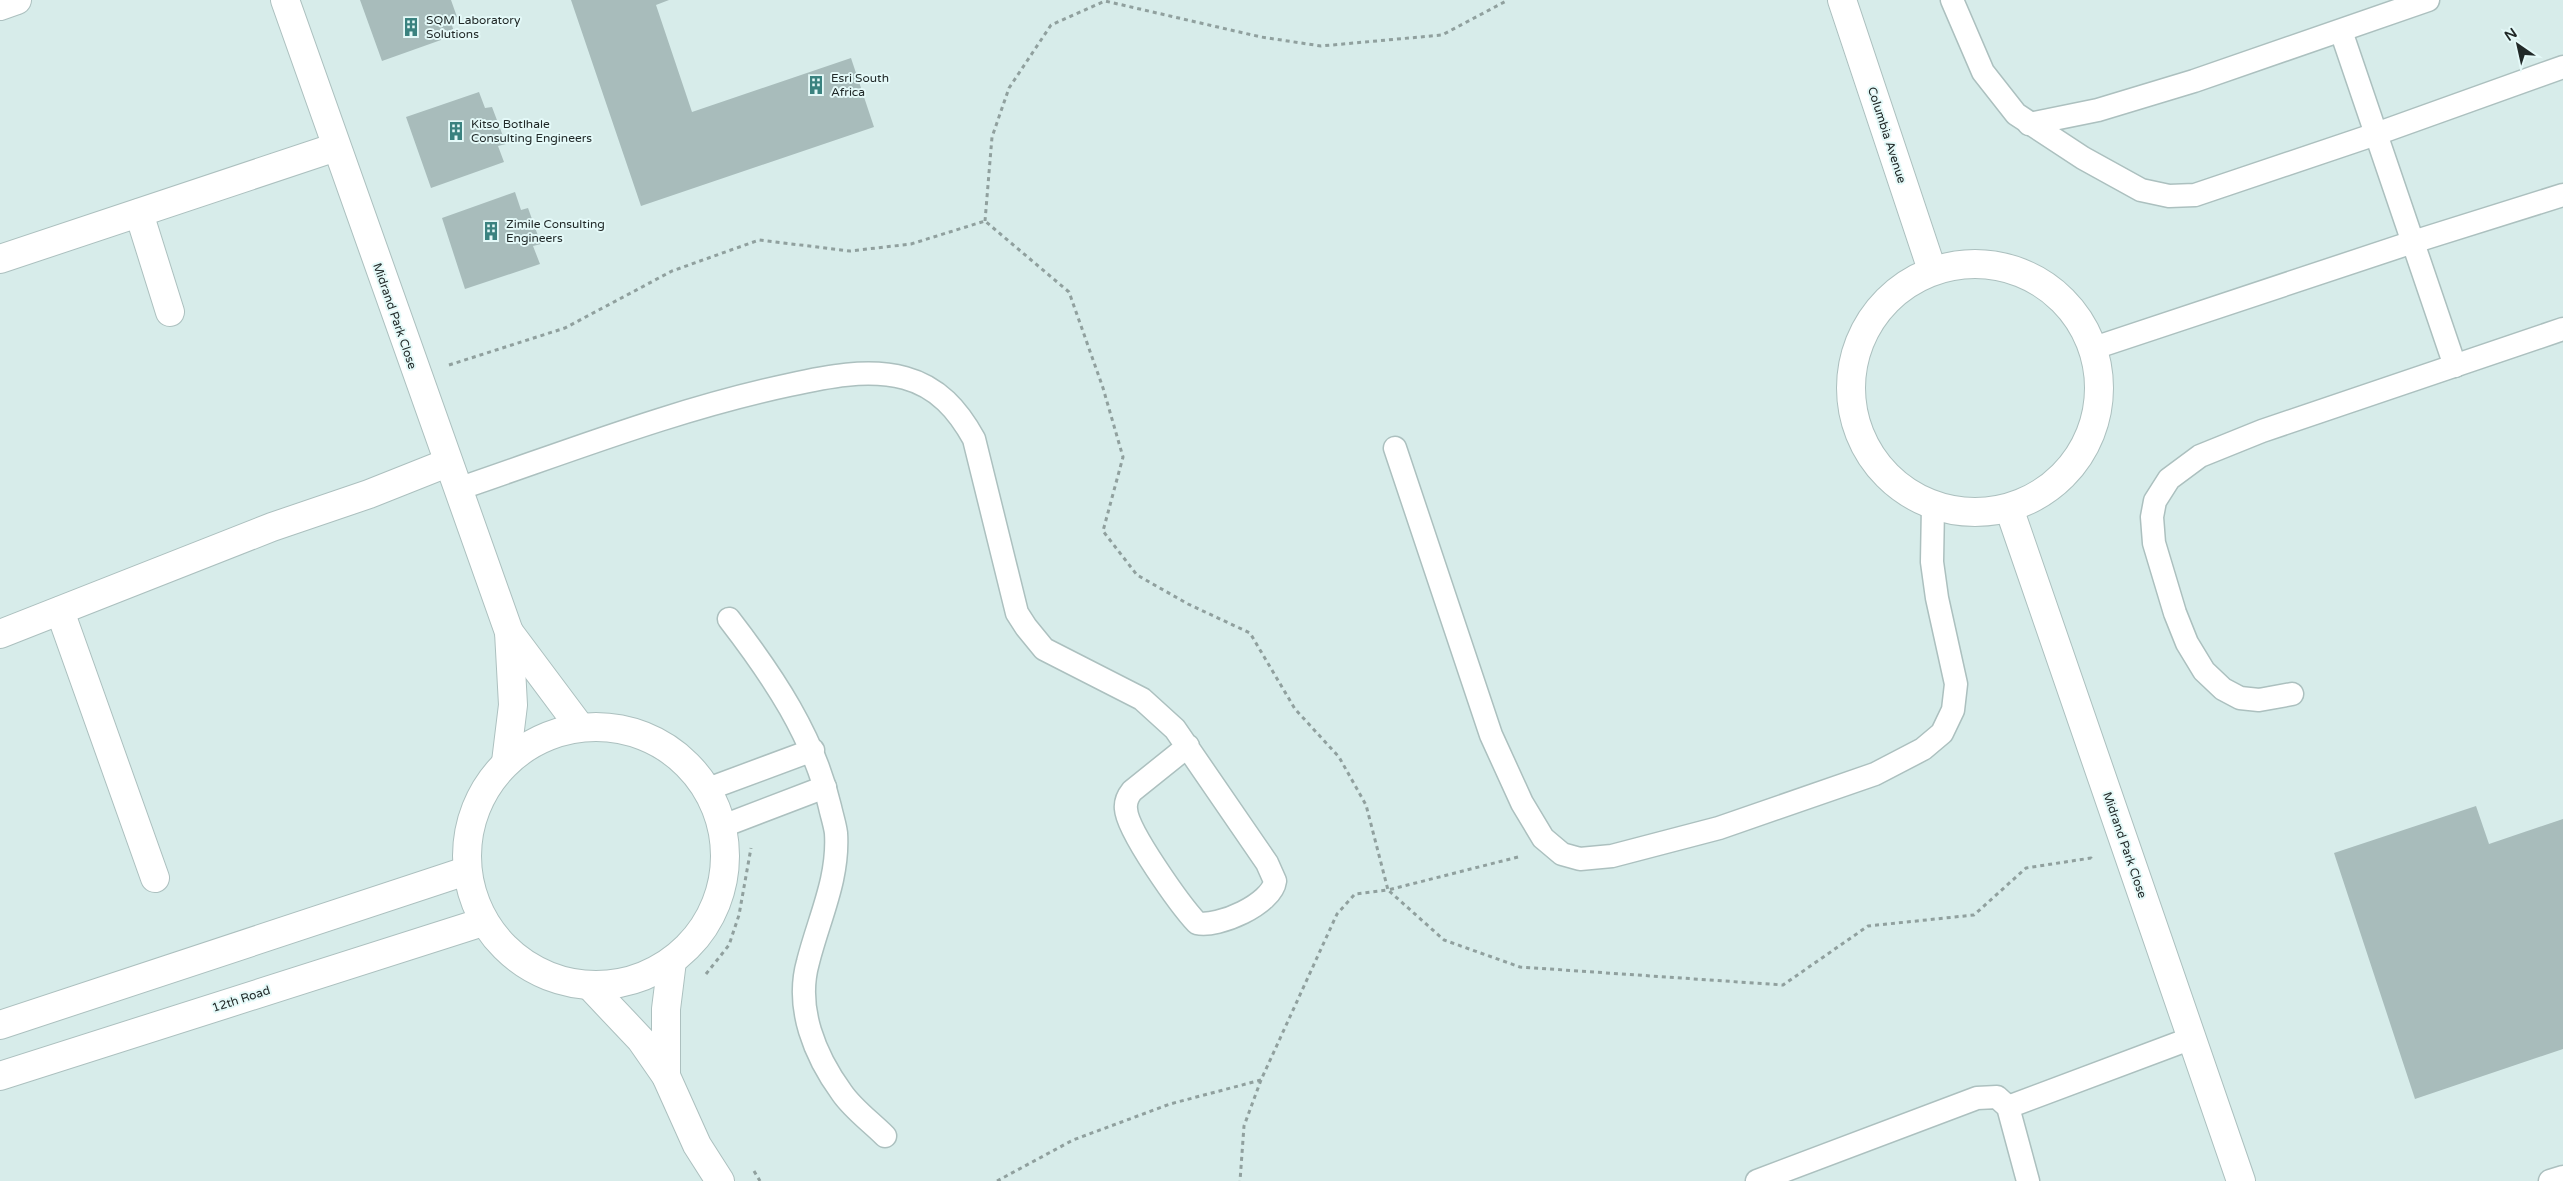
<svg xmlns="http://www.w3.org/2000/svg" width="2563" height="1181" font-family="'Varela Round',sans-serif">
<style>
.building{fill:#a8bcbb}
.lines{fill:none;stroke-linecap:round;stroke-linejoin:round}
.lane-casing{stroke:#acc0bf;stroke-width:25}
.street-casing{stroke:#acc0bf;stroke-width:30}
.path{stroke:#90a09e;stroke-width:3;stroke-dasharray:4 4;stroke-linecap:butt}
.lane{stroke:#fff;stroke-width:22}
.street{stroke:#fff;stroke-width:28}
.labels{text-anchor:middle;stroke-width:4;stroke-linejoin:round;paint-order:stroke}
.poi-label{font-size:12px;fill:#212928;stroke:#e4f9f8;text-anchor:start}
.street-label{font-size:12px;fill:#212928;stroke:#e4f9f8}
</style>
<rect width="100%" height="100%" fill="#d7ecea"/>
<!-- building -->
<g class="building">
<polygon points="360,0 451,0 457,17 450,19 455,35 382,61"/>
<polygon points="571,0 669,0 656,5 692,112 851,58 874,127 641,206"/>
<polygon points="479,92 485,108 492,107 506,144 498,146 504,162 431,188 406,117"/>
<polygon points="515,192 521,210 528,208 541,244 533,246 540,264 465,289 442,218"/>
<polygon points="2476,806 2489,844 2563,819 2563,1049 2415,1099 2334,853"/>
</g>
<g class="lines">
<!-- lane casing -->
<g class="lane-casing">
<g id="lane">
<polyline points="1952,0 1983,72 2016,114 2083,158 2141,190 2169,196 2195,195 2376,134 2563,67"/>
<polyline points="2341,31 2455,366"/>
<polyline points="2029,124 2098,110 2194,81 2428,0"/>
<polyline points="2094,348 2413,242 2563,195"/>
<polyline points="1395,448 1491,735 1522,803 1543,838 1562,854 1580,859 1612,856 1719,828 1875,774 1923,749 1942,733 1953,710 1956,684 1937,598 1932,562 1933,506"/>
<path d="M458 489C567 452 676 409 789 385 825 377 868 368 905 378 938 387 958 410 974 439L1017 613 1026 627 1044 649 1142 699 1175 729 1267 863 1275 881C1272 904 1218 928 1197 923 1181 906 1127 831 1126 809 1125 801 1128 796 1132 791L1188 746"/>
<path d="M729 619C773 676 814 737 830 807 832 816 835 825 836 833 839 879 819 918 808 962 795 1008 815 1056 842 1093 853 1109 871 1122 885 1136"/>
<polyline points="2292,694 2259,700 2240,698 2223,689 2204,671 2187,643 2175,613 2154,543 2152,517 2155,501 2169,479 2200,456 2262,431 2563,329"/>
<polyline points="708,789 813,750"/>
<polyline points="723,826 825,787"/>
<polyline points="2008,1107 2192,1038"/>
<polyline points="1757,1181 1977,1098 1997,1097 2008,1107 2028,1181"/>
<polyline points="2550,1181 2563,1177"/>
</g>
</g>
<!-- street casing -->
<g class="street-casing">
<g id="street">
<polyline points="285,0 509,632 513,705 506,762"/>
<polyline points="1842,0 1932,270"/>
<polyline points="0,6 17,0"/>
<polyline points="139,213 170,312"/>
<polyline points="0,259 336,147"/>
<circle cx="1975" cy="388" r="124"/>
<polyline points="2009,508 2241,1181"/>
<polyline points="60,611 155,878"/>
<polyline points="509,632 580,727"/>
<polyline points="0,634 272,527 369,494 447,463"/>
<circle cx="596" cy="856" r="129"/>
<polyline points="590,986 641,1040 666,1076 697,1145 720,1181"/>
<polyline points="0,1025 466,871"/>
<polyline points="0,1076 483,922"/>
<polyline points="666,1076 666,1009 672,961"/>
</g>
</g>
<!-- path -->
<g class="path">
<polyline points="985,221 992,137 1009,88 1051,25 1105,1 1261,37 1321,46 1442,35 1508,0"/>
<polyline points="449,365 565,328 672,271 759,240 850,251 911,244 985,221 1069,292 1103,388 1123,457 1103,531 1137,575 1188,604 1250,633 1295,709 1339,757 1366,805 1388,890 1355,894 1337,914 1261,1080 1244,1126 1240,1181"/>
<polyline points="1518,857 1388,890 1444,940 1520,967 1783,985 1868,926 1974,915 2026,868 2091,858 2093,862"/>
<polyline points="706,974 729,945 739,915 751,848"/>
<polyline points="754,1171 760,1181"/>
<polyline points="997,1181 1073,1140 1170,1104 1261,1080"/>
</g>
<!-- lane -->
<use href="#lane" class="lane"/>
<!-- street -->
<use href="#street" class="street"/>
</g>
<!-- icons -->
<defs>
<g id="building-bare" transform="scale(1.5)"><path d="M-4-6H4V6H1V3H-1V6H-4ZM-2.5-4.3h1.7v1.8h-1.7ZM.8-4.3h1.7v1.8H.8ZM-2.5-1h1.7V.8h-1.7ZM.8-1h1.7V.8H.8Z" fill="#3a827f" stroke="#e4f9f8" stroke-width="2.5" paint-order="stroke"/></g>
</defs>
<g fill-rule="evenodd">
<use href="#building-bare" x="411" y="27"/>
<use href="#building-bare" x="816" y="85"/>
<use href="#building-bare" x="456" y="131"/>
<use href="#building-bare" x="491" y="231"/>
</g>
<g class="labels">
<!-- poi labels -->
<g class="poi-label">
<text x="426" y="24">SQM Laboratory<tspan x="426" dy="14">Solutions</tspan></text>
<text x="831" y="82">Esri South<tspan x="831" dy="14">Africa</tspan></text>
<text x="471" y="128">Kitso Botlhale<tspan x="471" dy="14">Consulting Engineers</tspan></text>
<text x="506" y="228">Zimile Consulting<tspan x="506" dy="14">Engineers</tspan></text>
</g>
<!-- street labels -->
<g class="street-label">
<text transform="translate(1887 135) rotate(72)" y="4">Columbia Avenue</text>
<text transform="translate(395 316) rotate(71)" y="4">Midrand Park Close</text>
<text transform="translate(2125 845) rotate(71)" y="4">Midrand Park Close</text>
<text transform="translate(241 999) rotate(-18)" y="4">12th Road</text>
</g>
</g>
<!-- north arrow -->
<g transform="translate(2518 45) rotate(326)" stroke="#e4f9f8" stroke-width="4" paint-order="stroke">
<path d="M0-4L9 19L0 12L-9 19Z" fill="#212928"/>
<text y="-8" font-size="14" font-weight="bold" text-anchor="middle" fill="#212928">N</text>
</g>
</svg>
